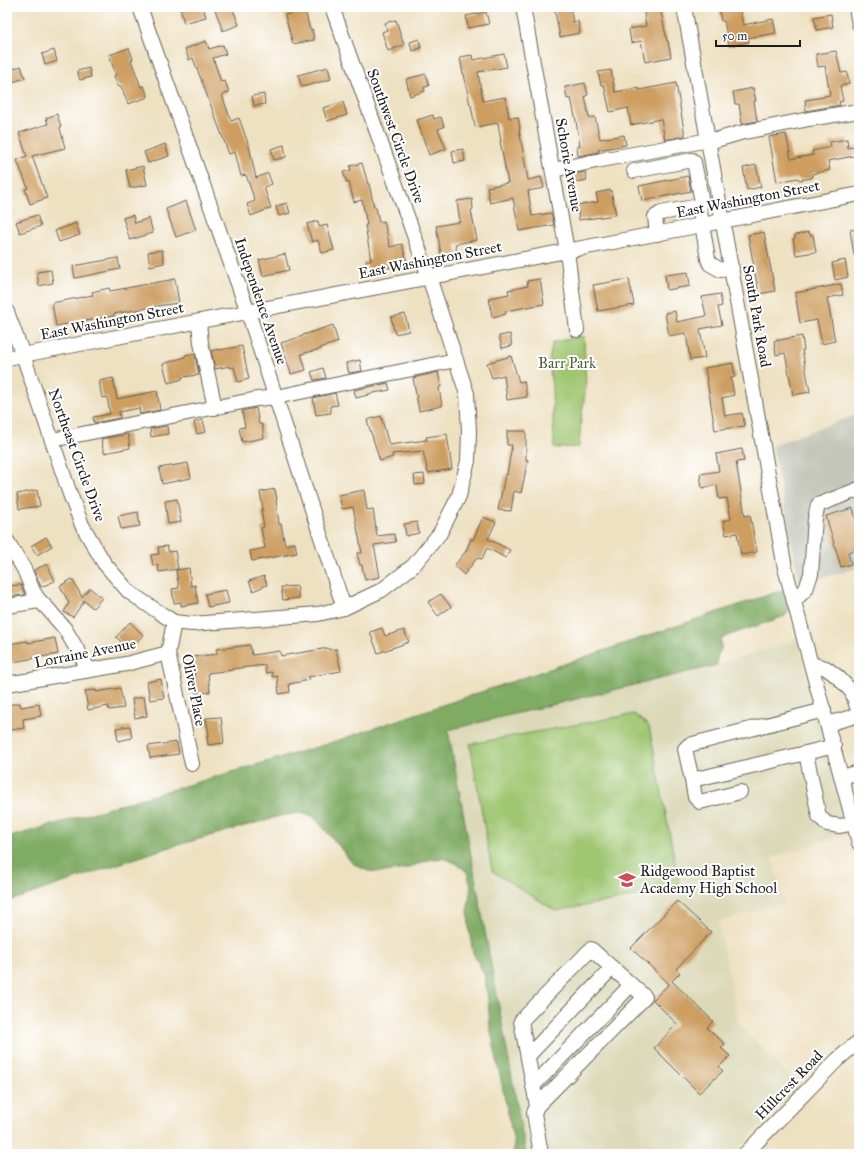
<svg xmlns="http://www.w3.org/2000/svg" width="866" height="1161" font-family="'IM FELL Great Primer',serif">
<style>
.built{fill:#dcd9b8}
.industrial{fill:#c4c6b9}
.green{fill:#9fc671;stroke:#5e7146}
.forest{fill:#7fab63;stroke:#4e6440}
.building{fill:#cd9e61}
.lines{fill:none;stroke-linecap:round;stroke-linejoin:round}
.minor-casing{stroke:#666156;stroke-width:16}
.minor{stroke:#fff;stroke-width:14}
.labels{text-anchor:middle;stroke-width:4;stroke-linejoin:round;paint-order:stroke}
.street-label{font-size:15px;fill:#1c1c1c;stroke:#fff}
.park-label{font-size:15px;fill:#50603e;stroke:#fff}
.poi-label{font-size:15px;fill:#1c1c1c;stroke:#fff;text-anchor:start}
</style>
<rect width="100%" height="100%" fill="#fff"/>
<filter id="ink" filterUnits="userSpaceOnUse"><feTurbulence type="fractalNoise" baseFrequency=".025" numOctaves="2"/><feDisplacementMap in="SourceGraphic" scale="8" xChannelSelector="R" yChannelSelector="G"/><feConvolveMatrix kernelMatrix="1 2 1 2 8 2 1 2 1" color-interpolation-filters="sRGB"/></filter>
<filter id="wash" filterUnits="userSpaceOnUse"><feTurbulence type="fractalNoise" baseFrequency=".012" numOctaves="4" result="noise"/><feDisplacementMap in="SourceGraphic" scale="16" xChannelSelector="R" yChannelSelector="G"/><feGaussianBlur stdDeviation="0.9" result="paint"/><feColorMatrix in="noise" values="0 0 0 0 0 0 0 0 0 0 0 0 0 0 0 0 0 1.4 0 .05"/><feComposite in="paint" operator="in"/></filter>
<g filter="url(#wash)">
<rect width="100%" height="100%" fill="#eee1c2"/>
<!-- built -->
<polygon class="built" points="797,639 848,833 772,858 784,903 718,922 739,1024 799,1087 733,1154 526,1154 448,730 717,665"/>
<!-- industrial -->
<polygon class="industrial" points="859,414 859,568 800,584 772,445"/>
<!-- green -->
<g class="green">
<polygon points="584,336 586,387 581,420 579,447 554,448 552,388 549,360 553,342"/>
<polygon points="634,714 649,726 680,888 556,911 492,871 470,744"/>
</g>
<!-- forest -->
<polygon class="forest" points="783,590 789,611 785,616 721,638 721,649 717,657 717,665 448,730 526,1154 514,1154 514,1143 490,1027 488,999 484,974 473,953 469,930 468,906 471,887 467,872 456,863 442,858 428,860 405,869 385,872 368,871 352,863 339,846 313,816 300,813 280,816 157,851 7,902 7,838 327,744"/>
<g id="blocks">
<!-- building -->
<g class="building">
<polygon points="186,7 203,7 206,17 184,23 180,8"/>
<polygon points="214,7 232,7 239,25 223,31"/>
<polygon points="554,7 570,7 573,22 578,21 580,33 560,37"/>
<polygon points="643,7 660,7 667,41 668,41 671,57 645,62 641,41 631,43 629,29 646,26"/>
<polygon points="729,7 739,7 743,25 773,19 776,33 748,38 749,42 729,46 724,21 721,21 719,9"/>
<polygon points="305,10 310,30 312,29 314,40 293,44 285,15"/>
<polygon points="486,12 489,24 468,28 466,16"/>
<polygon points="831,14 833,27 817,30 814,17"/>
<polygon points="396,20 404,45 388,51 382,32 387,30 385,23"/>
<polygon points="419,39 421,48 412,51 410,42"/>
<polygon points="206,41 209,49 223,45 226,54 213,58 221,82 225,81 229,92 222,95 231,121 239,118 249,146 256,178 268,173 272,184 264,187 271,208 251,216 247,204 255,201 246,175 241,176 235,152 229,154 193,58 189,60 185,49"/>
<polygon points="129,48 133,59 131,60 141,87 144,86 148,97 128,104 121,86 118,87 114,76 116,75 109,55"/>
<polygon points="54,50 57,61 45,65 42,54"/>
<polygon points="836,51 841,73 847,72 849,84 840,86 843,101 839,102 840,105 806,111 805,100 824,97 824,96 830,95 825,66 818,67 816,54"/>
<polygon points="504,54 507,67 478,72 483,101 505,97 509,118 518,117 520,129 519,129 528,180 541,177 544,188 528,191 532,216 551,213 554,225 519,231 513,198 490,203 487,187 508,183 500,141 501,141 498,123 475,127 471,105 470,105 464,74 463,74 460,57 472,55 473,60"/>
<polygon points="21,66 25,78 7,84 7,71"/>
<polygon points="328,67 331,79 302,87 298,75"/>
<polygon points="89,68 91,77 80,80 77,71"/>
<polygon points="611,70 615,92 639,88 639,90 676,83 685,136 665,140 661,119 631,125 628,108 610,112 604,85 601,85 598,72"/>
<polygon points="426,74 429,86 424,87 425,91 410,96 406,79"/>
<polygon points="585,83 588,95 585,96 589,118 595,117 600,139 624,135 626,145 598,150 599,152 578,156 577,146 580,146 576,121 571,98 567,99 565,87"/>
<polygon points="753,88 756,101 754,101 757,121 742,124 739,104 735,104 733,92"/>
<polygon points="264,94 265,104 254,106 252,96"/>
<polygon points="343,102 347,115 327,121 323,108"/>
<polygon points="57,114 61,127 60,128 65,148 32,156 47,198 30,204 25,189 28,188 17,160 27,156 19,133 48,124 46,118"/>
<polygon points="433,115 434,119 441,117 444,127 438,129 446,149 429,155 417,120"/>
<polygon points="786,134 791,159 813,155 812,151 831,147 830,142 847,139 848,148 859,146 859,155 828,161 830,170 812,174 812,178 799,180 798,178 777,182 769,137"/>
<polygon points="165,144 169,156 148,163 144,152"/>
<polygon points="284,145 286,157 274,160 271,149"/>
<polygon points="463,149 465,161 454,163 452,151"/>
<polygon points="362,163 368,184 369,184 374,207 376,207 379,222 384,221 390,247 402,244 407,262 380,270 381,271 368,274 366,260 371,260 365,225 367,225 362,200 354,202 349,182 347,183 343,172 351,170 350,166"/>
<polygon points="756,165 761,187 747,190 743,168"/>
<polygon points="143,166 147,185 130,188 126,170"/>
<polygon points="585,172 587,180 571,183 570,175"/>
<polygon points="688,176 691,191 642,201 639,186"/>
<polygon points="611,190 616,215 579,220 577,205 598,202 596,193"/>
<polygon points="472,199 473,209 471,210 477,240 455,244 458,256 442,259 436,226 459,222 460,221 457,201"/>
<polygon points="186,201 196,230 176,237 166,209"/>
<polygon points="287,203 290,213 279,216 276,206"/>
<polygon points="37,215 41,226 20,233 16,222"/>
<polygon points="133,215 135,223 149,218 153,233 130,240 123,218"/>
<polygon points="318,221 319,227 327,225 334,250 322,253 318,240 312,242 307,224"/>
<polygon points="76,223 80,235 59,242 55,231"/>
<polygon points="859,229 859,254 854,255 850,230"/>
<polygon points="764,232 775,291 759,294 748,235"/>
<polygon points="809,232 810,235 813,235 816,252 796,255 793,239 795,238 795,235"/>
<polygon points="162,250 164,263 150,266 148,252"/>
<polygon points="285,254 289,270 263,276 259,260"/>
<polygon points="118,258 120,269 75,278 73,266"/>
<polygon points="845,260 848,277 835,280 832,263"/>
<polygon points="51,270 53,283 39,286 37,272"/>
<polygon points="688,272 690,286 667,290 665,275"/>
<polygon points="175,279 179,303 163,305 114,314 114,316 56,326 52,303 93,295 92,292 109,288 110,291"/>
<polygon points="540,279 544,304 505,311 506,314 492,317 489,298 509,294 508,290 528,286 527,281"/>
<polygon points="629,279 634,305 598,311 593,285"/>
<polygon points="841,284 843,295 827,298 835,341 822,344 817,320 800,323 795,293"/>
<polygon points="720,294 722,306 718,307 722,325 700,329 705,358 690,360 686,333 669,336 665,313 675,311 677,322 706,316 702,297"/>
<polygon points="405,314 409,331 395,334 391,317"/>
<polygon points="333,325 338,342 320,348 321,349 301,354 306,370 291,374 281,343 303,336 303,335"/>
<polygon points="510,334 512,346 502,348 499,336"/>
<polygon points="802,336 804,350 802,350 810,392 793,395 785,353 776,355 774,341"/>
<polygon points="242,346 249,379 238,382 234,367 230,368 230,366 215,369 211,351 219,349 219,350"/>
<polygon points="195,354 199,375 182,377 183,379 168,383 163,364 185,357 185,355"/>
<polygon points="511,356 519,382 524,381 527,397 507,400 504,375 492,378 487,363"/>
<polygon points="360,360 362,371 349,373 346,363"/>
<polygon points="733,363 735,377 731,378 734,395 722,398 725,416 742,413 745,426 715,430 705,368"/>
<polygon points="323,368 326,378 314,380 311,372"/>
<polygon points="438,372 441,387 439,388 442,406 419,411 413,378"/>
<polygon points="113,378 117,399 157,391 160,410 140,414 139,408 119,412 120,418 94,423 93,417 110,414 107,397 102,398 99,381"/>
<polygon points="388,383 390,390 368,394 368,395 356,398 354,390"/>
<polygon points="335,393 338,405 330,406 331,413 316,415 313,398"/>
<polygon points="256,408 259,424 262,424 264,438 242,442 239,428 245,427 242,411"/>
<polygon points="381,416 389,445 427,440 426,437 447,434 452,469 428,473 423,451 392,454 393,457 380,461 367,420"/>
<polygon points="203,420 206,432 197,434 194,422"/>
<polygon points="167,426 168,434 151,437 150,429"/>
<polygon points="507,431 526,431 526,460 528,460 521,493 514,491 511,511 498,510 505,475 507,475 512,445 507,445"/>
<polygon points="128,434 130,448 104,453 101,439"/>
<polygon points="742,449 744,461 736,462 745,516 750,515 757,552 741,555 737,533 726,535 723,521 731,519 727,498 719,499 717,485 702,488 700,474 719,471 716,454"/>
<polygon points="188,463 191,478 162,484 159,468"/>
<polygon points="424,474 425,484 415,485 414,475"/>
<polygon points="275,489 277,500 276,500 279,524 281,524 285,545 295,543 297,553 252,561 250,551 265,548 261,528 264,527 261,510 263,510 260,492"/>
<polygon points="37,490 40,506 19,509 17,494"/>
<polygon points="364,490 367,510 373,509 377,536 394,534 396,542 374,545 380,577 365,580 362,565 360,565 357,553 362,553 353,507 342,509 339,495"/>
<polygon points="177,499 181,522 168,524 165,501"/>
<polygon points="853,508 857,524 859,523 859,548 848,552 851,564 841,567 826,516"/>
<polygon points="138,512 140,526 121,529 118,516"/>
<polygon points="483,517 496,522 488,539 510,550 506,558 487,548 482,559 477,558 464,575 454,566 466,551 471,539 473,540"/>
<polygon points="417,522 419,533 406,536 404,524"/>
<polygon points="46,537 52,546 37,555 31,546"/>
<polygon points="167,546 169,552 175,551 178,569 159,572 158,565 153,566 151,555 159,554 158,547"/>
<polygon points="47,564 55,581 41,587 34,570"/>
<polygon points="189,568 191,586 195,585 198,603 181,606 181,602 174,603 172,589 179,588 176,570"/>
<polygon points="264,576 267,585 253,591 249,581"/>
<polygon points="72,579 82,597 90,588 102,598 93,608 83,600 84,601 73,617 64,612 69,603 60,586"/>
<polygon points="21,585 25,595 7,597 7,586"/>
<polygon points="297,586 299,598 283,600 281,587"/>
<polygon points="226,590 229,603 208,607 205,594"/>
<polygon points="441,594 451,607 438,616 428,602"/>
<polygon points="130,622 143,635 130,650 116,637"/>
<polygon points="382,628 385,636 404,630 409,642 378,653 370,632"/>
<polygon points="55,638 58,654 7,663 7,644 28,641 28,643"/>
<polygon points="250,645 252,655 280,651 281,656 328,648 329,650 336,649 341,671 308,677 309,680 289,684 290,692 279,694 277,676 272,677 272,672 266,673 265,665 232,669 232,670 208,673 210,692 196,693 193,657 217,654 216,649"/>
<polygon points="161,679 164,698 150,700 147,682"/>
<polygon points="120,688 124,708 109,710 108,706 88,710 85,691 96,690 96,692"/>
<polygon points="144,697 147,716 135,718 132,699"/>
<polygon points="20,703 21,707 39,704 41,716 23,719 24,728 10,730 7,713 7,705"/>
<polygon points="221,717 224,743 208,745 207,735 209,735 206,718"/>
<polygon points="130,726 132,738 118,741 116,728"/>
<polygon points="177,742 179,754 150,758 148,746"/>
<polygon points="677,901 711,932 676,969 680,973 672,981 713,1021 707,1028 725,1044 721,1048 730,1056 719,1067 723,1071 699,1093 654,1048 677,1024 653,1000 669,984 631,948"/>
</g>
</g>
</g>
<g filter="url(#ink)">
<use href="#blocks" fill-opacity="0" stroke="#666156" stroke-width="1"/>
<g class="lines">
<!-- minor casing -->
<g class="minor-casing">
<g id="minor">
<polyline points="140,7 248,312 344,608"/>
<polyline points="523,7 567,251 577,330"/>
<polyline points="684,7 785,568 859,843"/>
<polyline points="856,7 859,24"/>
<polyline points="709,142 740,133 809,119 859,111"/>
<polyline points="553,170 601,160 709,140"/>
<polyline points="634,171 692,160 694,162 702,202 699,206"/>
<polyline points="657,234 655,217 661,213 699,206 708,259 710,264 721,270 732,268"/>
<polyline points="7,312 23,355 70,494 82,525 104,563 129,592 154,609 174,622 192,624 318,614 344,608 382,590 413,566 440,533 459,496 468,461 469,431 467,394 429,277 332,7"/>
<polyline points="199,322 201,343 215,408"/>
<polyline points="7,358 702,225 859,194"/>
<polyline points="52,440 257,399 276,397 456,360"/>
<polyline points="7,541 24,569 33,591 38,599 48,609 65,629 89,670"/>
<polyline points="794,601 806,589 811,574 815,518 818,505 859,489"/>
<polyline points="7,606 39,601"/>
<polyline points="174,622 168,653 192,764"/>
<polyline points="811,664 826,668 838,677 852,692 859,713"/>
<polyline points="7,684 126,664 168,653"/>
<polyline points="827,724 859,715"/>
<polyline points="834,746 806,753 819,816 827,824 840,826 854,823"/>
<polyline points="806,753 692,780 685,749 689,745 824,710"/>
<polyline points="842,777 859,772"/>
<polyline points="692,780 695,797 700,802 740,792"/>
<polyline points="528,1056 612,968"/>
<polyline points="533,1086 631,985"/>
<polyline points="537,1106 645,997 591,949 521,1021 537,1106 534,1113 541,1154"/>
<polyline points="745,1154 837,1060 859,1041"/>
</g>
</g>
<!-- minor -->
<use href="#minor" class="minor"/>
</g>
</g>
<!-- icons -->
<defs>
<g id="school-bare" transform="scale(1.38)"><path d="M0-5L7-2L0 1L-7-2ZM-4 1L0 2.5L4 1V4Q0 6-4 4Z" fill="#d1495b" stroke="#fff" stroke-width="2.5" paint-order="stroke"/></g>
</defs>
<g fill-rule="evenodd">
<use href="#school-bare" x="627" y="880"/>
</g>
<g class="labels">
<!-- street labels -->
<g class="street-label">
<text transform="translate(396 136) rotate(70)" y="5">Southwest Circle Drive</text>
<text transform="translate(569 165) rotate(80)" y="5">Schorie Avenue</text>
<text transform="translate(748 199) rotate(-11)" y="5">East Washington Street</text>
<text transform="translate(430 260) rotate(-11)" y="5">East Washington Street</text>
<text transform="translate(261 301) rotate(71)" y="5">Independence Avenue</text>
<text transform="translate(757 316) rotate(80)" y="5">South Park Road</text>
<text transform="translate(112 321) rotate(-11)" y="5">East Washington Street</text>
<text transform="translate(77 455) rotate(70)" y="5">Northeast Circle Drive</text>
<text transform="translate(85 653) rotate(-11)" y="5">Lorraine Avenue</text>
<text transform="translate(194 690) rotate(79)" y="5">Oliver Place</text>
<text transform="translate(789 1085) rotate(-46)" y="5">Hillcrest Road</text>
</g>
<!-- park labels -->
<g class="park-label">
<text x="567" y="368">Barr Park</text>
</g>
<!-- poi labels -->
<g class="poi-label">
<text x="640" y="876">Ridgewood Baptist<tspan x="640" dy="17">Academy High School</tspan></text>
</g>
</g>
<!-- margin -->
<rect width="866" height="1161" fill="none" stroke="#fff" stroke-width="24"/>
<!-- scale -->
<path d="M716 40v6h84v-6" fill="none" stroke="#1c1c1c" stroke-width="2"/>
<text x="722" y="40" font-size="12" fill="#1c1c1c" stroke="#ffffff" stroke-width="3" paint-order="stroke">50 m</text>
</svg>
